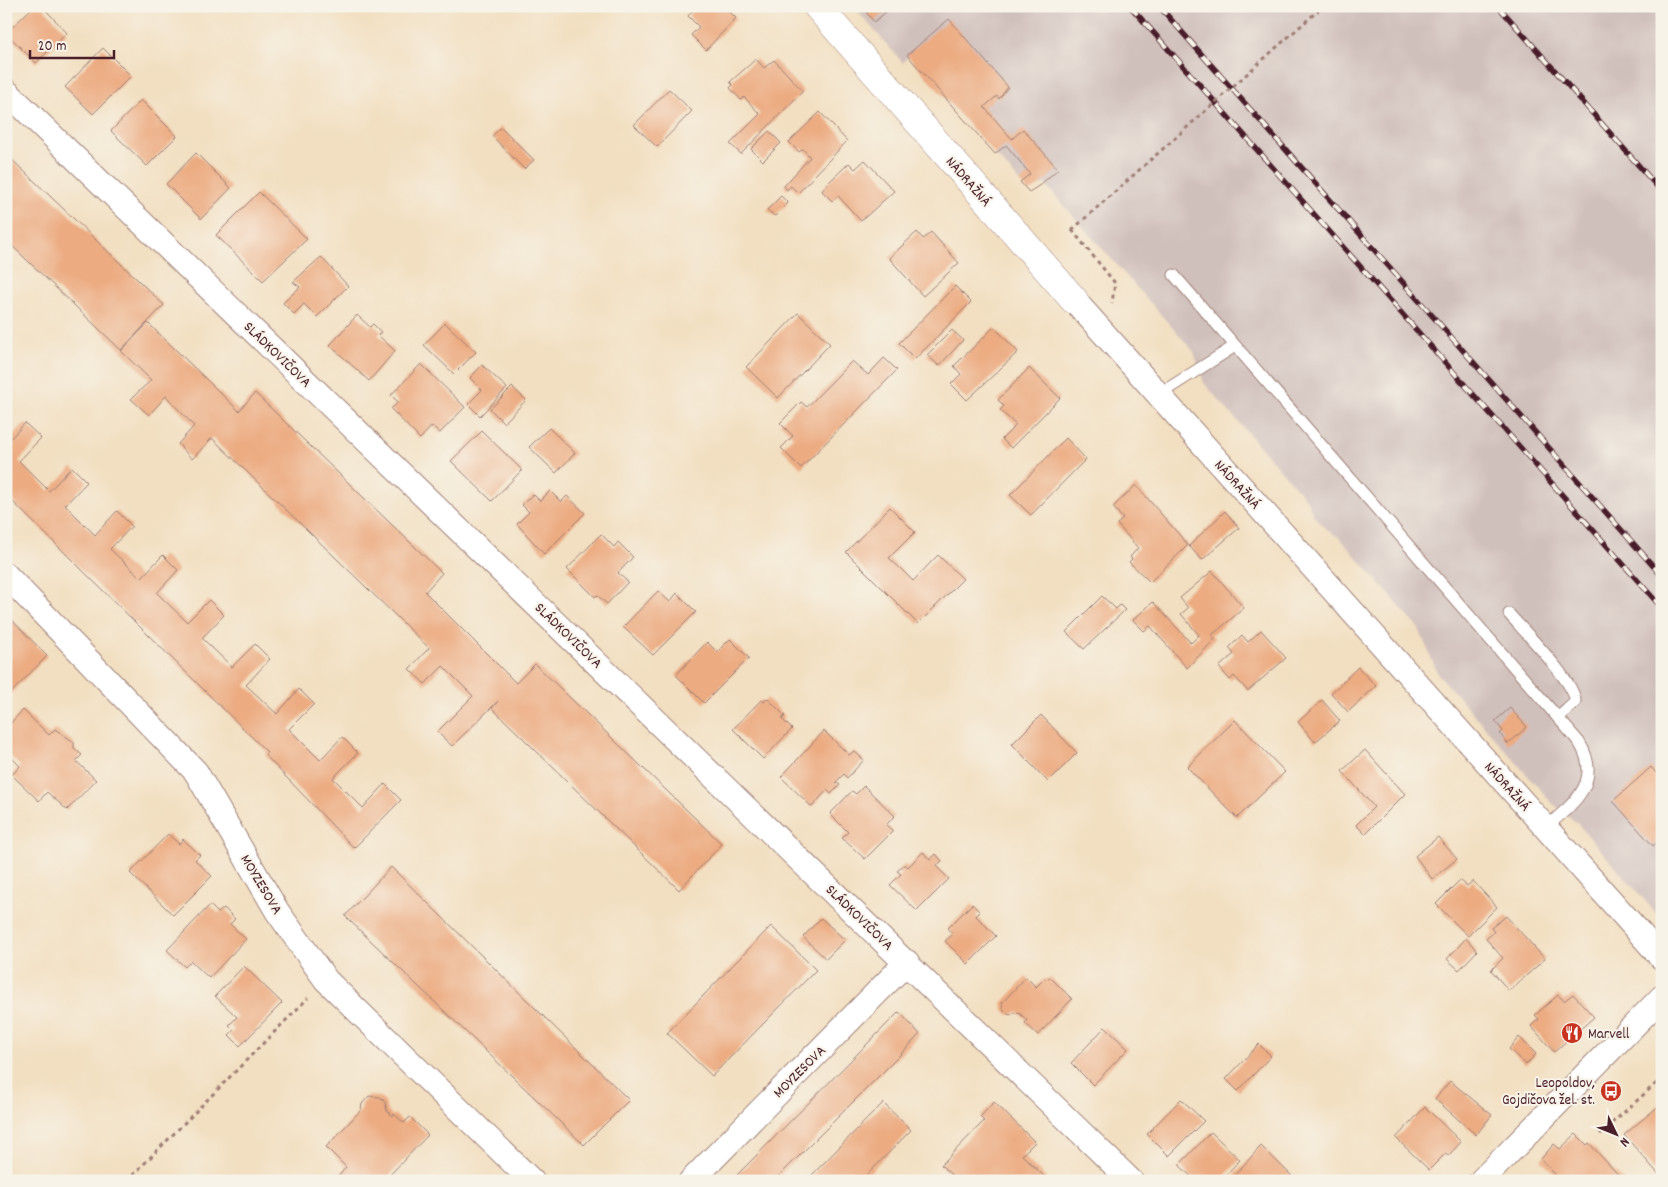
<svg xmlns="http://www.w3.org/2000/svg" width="1668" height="1187" font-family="Dekko,sans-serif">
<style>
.industrial{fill:#d0c0bc}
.building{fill:#ecab81}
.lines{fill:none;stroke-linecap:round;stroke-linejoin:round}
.lane-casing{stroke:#9e7f76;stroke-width:13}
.street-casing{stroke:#9e7f76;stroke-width:26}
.secondary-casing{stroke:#9e7f76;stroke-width:29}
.path{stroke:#9e7f76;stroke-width:3;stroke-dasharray:4 4;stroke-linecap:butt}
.lane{stroke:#fff;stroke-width:11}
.street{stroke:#fff;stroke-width:24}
.secondary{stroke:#fff;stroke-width:28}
.rail-casing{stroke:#4a1f2b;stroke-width:5.5}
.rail{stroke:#f7f3e8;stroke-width:4;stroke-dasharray:11;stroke-linecap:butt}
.path-bridge{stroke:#9e7f76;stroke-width:3;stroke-dasharray:4 4;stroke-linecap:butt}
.labels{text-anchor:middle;stroke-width:4;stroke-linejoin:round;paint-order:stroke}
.street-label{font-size:15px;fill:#4a1f2b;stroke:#f7f3e8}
.poi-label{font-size:15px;fill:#4a1f2b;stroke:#f7f3e8;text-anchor:start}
</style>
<rect width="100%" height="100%" fill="#f7f3e8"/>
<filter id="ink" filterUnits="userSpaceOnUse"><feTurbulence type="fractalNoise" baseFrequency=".02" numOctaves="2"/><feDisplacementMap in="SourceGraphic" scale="10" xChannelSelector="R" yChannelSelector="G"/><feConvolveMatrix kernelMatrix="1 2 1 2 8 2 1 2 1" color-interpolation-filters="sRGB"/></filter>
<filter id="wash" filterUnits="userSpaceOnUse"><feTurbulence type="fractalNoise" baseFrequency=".0096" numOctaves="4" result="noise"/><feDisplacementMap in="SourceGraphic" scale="20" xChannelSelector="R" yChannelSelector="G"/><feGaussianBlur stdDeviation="1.12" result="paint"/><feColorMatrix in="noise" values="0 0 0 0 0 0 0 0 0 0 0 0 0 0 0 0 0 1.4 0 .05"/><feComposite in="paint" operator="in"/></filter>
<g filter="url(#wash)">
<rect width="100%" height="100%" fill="#f2dfc1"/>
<!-- industrial -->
<polygon class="industrial" points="853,6 1662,6 1662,920 1577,823 1553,804 1438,674 1419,629 1340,538 1326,529 1313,515 1307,500 1204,383 1194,352 1044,183 1029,192 908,56 903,63"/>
<g id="blocks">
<!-- building -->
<g class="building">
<polygon points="34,6 42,6 67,33 36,63 6,33"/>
<polygon points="697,6 724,6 736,18 706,50 691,35 699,27 688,16"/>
<polygon points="866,6 893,6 874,22 863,8"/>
<polygon points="949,19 1008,87 999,99 997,96 984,107 1012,139 1023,129 1058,169 1040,185 1029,192 1020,182 1030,174 1006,145 995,154 907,55"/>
<polygon points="103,48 131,76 93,114 65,87"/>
<polygon points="756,59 764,68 774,60 803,91 741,154 730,144 760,114 744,97 741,100 730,88 733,85 730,82"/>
<polygon points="669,89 692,111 657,147 634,125"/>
<polygon points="141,100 177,136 147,166 111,131"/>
<polygon points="820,112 847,141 798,193 791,186 787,190 784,186 810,157 803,149 799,152 789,142"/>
<polygon points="501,127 534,160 524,169 492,136"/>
<polygon points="769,131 781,143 763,161 751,149"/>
<polygon points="196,153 231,188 201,219 166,184"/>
<polygon points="6,154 164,305 121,350 6,240"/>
<polygon points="865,160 894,191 861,221 838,196 832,201 822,191 827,184 849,163 855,169"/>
<polygon points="259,192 307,239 263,281 216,235"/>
<polygon points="781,196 788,203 775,216 767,210"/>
<polygon points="917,232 923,239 931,232 959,263 923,296 889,258"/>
<polygon points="321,257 348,286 317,317 304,304 294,314 283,303 300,287 293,282"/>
<polygon points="955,286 971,302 915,359 899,343"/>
<polygon points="798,313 830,344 778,398 746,367"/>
<polygon points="357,315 370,327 373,324 381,332 378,335 395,351 369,381 330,345"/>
<polygon points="148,323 239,411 255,393 442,573 425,592 516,683 535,664 722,844 679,890 492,708 498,701 452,746 437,732 473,696 443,666 425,684 409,669 429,648 212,438 192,459 178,444 194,426 166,396 149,415 131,399 151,380 121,351"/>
<polygon points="445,323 476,352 454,374 424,345"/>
<polygon points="994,327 1018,352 967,400 951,384 961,374 954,366"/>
<polygon points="952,330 963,340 939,366 927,355"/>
<polygon points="884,358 897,370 801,468 781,448 793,436 780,423 801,402 807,407 852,361 868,375"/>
<polygon points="421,364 465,407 440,433 432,426 420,439 391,409 398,402 391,395"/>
<polygon points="482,365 507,388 480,416 468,404 482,390 470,378"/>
<polygon points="1029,368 1060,398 1011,448 1002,439 1016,425 1000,410 1004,406 998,400"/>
<polygon points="512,387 526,400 504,423 490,409"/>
<polygon points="25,423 41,438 19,461 49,491 72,467 87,482 65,505 95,535 117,511 132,526 110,549 141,578 163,555 178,570 157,593 187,622 209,600 224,615 202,638 232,667 255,644 270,659 246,685 277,714 299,689 314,704 289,729 320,760 342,737 358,753 333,778 363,808 385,784 401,800 354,848 265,755 267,752 6,495 6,443"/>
<polygon points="549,428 575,453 556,473 529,447"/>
<polygon points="482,431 522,470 492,501 451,461"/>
<polygon points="1066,438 1086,459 1031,515 1010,495"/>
<polygon points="1136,485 1188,545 1150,582 1129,562 1132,559 1130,557 1138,548 1117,524 1123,519 1113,507"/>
<polygon points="550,491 561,502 567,496 585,513 544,554 517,524 529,512 522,505 533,494 540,501"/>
<polygon points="890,507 915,532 889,558 901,569 913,581 938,555 963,579 918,624 846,552"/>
<polygon points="1225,511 1239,528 1202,560 1189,546"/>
<polygon points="601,534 614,547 618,542 633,557 618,573 628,582 607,604 597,595 595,597 567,569"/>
<polygon points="1212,571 1244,608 1212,635 1215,639 1187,668 1150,626 1144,631 1133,620 1153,602 1191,643 1199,635 1181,614 1188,608 1180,598"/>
<polygon points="658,591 670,602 677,593 696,612 653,655 623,627"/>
<polygon points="1102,596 1116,609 1120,605 1125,610 1084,649 1066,632"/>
<polygon points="10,618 47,656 6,698 6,622"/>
<polygon points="1261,630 1286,658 1248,691 1234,676 1230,680 1219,667 1234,654 1229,648 1242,635 1248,642"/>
<polygon points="730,639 749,658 704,703 676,675 707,642 717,652"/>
<polygon points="1358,667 1376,686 1348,712 1331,693"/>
<polygon points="767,698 785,716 782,719 792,729 763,759 733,729 761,700 764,702"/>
<polygon points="1322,700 1340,721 1315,742 1298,722"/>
<polygon points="1510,708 1527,727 1508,744 1500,734 1503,731 1495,721"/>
<polygon points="23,710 49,735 55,729 74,742 74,748 82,755 76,761 96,780 67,810 47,792 39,801 12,775 20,766 6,752 6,728"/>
<polygon points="1041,715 1077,753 1048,782 1012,744"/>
<polygon points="1235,720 1285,772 1237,818 1187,767"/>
<polygon points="824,731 849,755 854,751 864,760 847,778 844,774 836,782 840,785 831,794 827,790 812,807 781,777"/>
<polygon points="1365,750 1405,794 1365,834 1356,825 1374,807 1342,771"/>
<polygon points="1651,767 1662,780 1662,838 1653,846 1613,801"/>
<polygon points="864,786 895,816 886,825 893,831 865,859 842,838 848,832 830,814 852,791 856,794"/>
<polygon points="168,834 179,844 183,839 200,855 195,860 212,876 173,915 130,873"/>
<polygon points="1438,837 1457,859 1432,879 1415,856"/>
<polygon points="923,852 930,860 936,854 942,861 936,866 949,879 917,911 890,885 901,874 897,871 905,864 908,867"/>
<polygon points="391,867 629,1100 584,1145 345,916"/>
<polygon points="1460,880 1467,886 1473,881 1497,907 1468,936 1436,904"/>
<polygon points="972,904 980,912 976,916 996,936 968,964 945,941 953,934 948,928"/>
<polygon points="210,905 218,913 224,908 235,919 230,924 246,939 209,978 191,961 185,967 167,950"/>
<polygon points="1506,916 1545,959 1509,991 1491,970 1503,958 1486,939 1494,932 1491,928"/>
<polygon points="821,918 845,940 826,959 803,937"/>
<polygon points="771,926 816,970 712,1076 667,1033"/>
<polygon points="1466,938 1477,951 1459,970 1447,959"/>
<polygon points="244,966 282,1003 240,1046 229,1035 234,1030 229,1025 237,1017 215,996"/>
<polygon points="1026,977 1036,987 1044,979 1051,978 1072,999 1038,1035 1025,1023 1027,1020 1018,1012 1009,1015 1003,1009 1002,1003"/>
<polygon points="1573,994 1594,1017 1554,1052 1531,1026 1539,1019 1535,1015 1558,995 1564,1001"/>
<polygon points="899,1012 920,1034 901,1054 774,1181 731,1181"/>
<polygon points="1105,1027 1128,1049 1093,1085 1071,1063"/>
<polygon points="1519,1037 1536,1054 1526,1065 1509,1049"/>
<polygon points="1259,1044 1271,1056 1238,1091 1226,1079"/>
<polygon points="1450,1081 1492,1115 1476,1135 1435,1099"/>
<polygon points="369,1096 380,1097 385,1102 387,1111 393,1116 394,1114 404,1123 410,1117 428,1135 384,1181 335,1181 346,1167 326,1147 361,1110 362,1104"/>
<polygon points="1181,1099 1204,1121 1169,1156 1147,1134"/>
<polygon points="994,1102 1035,1142 1022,1155 1049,1181 958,1181 941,1165 984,1121 980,1117"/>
<polygon points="883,1103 911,1130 861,1181 806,1181"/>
<polygon points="1662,1103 1662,1178 1624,1135"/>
<polygon points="1425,1107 1461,1142 1448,1156 1446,1153 1429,1170 1396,1138"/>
<polygon points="1211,1132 1240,1160 1220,1181 1196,1181 1179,1165"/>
<polygon points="1576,1134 1587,1145 1589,1143 1624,1181 1561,1181 1541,1159 1554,1144 1560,1149"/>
<polygon points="1261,1146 1297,1181 1239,1181 1234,1176"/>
</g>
</g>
</g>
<g filter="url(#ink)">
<use href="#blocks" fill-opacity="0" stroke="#9e7f76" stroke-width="1"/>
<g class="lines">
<!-- lane casing -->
<g class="lane-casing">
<g id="lane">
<path d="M1174 275 1579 742C1604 782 1573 804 1545 828"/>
<polyline points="1158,395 1235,346"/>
<path d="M1509 614C1523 630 1577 684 1575 702L1558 718"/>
</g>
</g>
<!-- street casing -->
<g class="street-casing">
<g id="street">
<polyline points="6,91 1131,1181"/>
<polyline points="1074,300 1662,958"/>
<polyline points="6,575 196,772 277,911 326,980 532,1181"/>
<polyline points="691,1181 907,962"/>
<polyline points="1481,1181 1662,997"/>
</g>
</g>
<!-- secondary casing -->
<g class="secondary-casing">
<polyline id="secondary" points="817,6 1074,300"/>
</g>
<!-- path -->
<g class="path">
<polyline points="1072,230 1115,283 1112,303"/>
<polyline points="1656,1083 1662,1090"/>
<polyline points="1600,1134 1662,1078"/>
<polyline points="127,1181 308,998"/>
</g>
<!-- lane -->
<use href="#lane" class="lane"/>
<!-- street -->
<use href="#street" class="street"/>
<!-- secondary -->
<use href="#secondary" class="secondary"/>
<!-- rail casing -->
<g class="rail-casing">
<g id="rail">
<polyline points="1130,6 1662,608"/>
<polyline points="1159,6 1662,576"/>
<polyline points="1498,6 1662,192"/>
</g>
</g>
<!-- rail -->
<use href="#rail" class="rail"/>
<!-- path-bridge -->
<polyline class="path-bridge" points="1072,230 1323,6"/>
</g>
</g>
<!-- icons -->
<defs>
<g id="restaurant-disc" transform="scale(1.125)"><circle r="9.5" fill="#c8321e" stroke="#f7f3e8"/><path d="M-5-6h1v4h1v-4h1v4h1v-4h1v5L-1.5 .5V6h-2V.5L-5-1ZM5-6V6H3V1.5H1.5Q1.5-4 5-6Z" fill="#fff"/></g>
<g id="bus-disc" transform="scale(1.125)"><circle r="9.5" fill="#c8321e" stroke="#f7f3e8"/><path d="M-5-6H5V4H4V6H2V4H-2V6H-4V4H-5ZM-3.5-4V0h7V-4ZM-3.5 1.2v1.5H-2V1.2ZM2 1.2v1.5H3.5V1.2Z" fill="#fff"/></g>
</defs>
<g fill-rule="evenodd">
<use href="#restaurant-disc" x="1572" y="1033"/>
<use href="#bus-disc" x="1611" y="1091"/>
</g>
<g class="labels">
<!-- street labels -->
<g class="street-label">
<text transform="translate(969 181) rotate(49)" y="5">NÁDRAŽNÁ</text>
<text transform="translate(278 354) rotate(44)" y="5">SLÁDKOVIČOVA</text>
<text transform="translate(1238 484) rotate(48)" y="5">NÁDRAŽNÁ</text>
<text transform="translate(569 635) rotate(44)" y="5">SLÁDKOVIČOVA</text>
<text transform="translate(1508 786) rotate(48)" y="5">NÁDRAŽNÁ</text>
<text transform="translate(262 884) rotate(59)" y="5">MOYZESOVA</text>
<text transform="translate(860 917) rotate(44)" y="5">SLÁDKOVIČOVA</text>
<text transform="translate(799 1071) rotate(-45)" y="5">MOYZESOVA</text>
</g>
<!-- poi labels -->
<g class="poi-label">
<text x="1588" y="1038">Marvell</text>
<text x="1595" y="1087" text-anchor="end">Leopoldov,<tspan x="1595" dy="17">Gojdičova žel. st.</tspan></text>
</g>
</g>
<!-- margin -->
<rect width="1668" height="1187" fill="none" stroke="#f7f3e8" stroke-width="25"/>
<!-- north arrow -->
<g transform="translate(1616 1134) rotate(133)" stroke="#f7f3e8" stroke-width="4" paint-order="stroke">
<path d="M0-4L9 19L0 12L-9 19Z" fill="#4a1f2b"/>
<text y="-8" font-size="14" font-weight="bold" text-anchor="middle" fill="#4a1f2b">N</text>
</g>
<!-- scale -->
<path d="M30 50v8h84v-8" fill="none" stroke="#4a1f2b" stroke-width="2.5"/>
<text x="38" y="50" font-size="15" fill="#4a1f2b" stroke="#f7f3e8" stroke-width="4" paint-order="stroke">20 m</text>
</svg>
